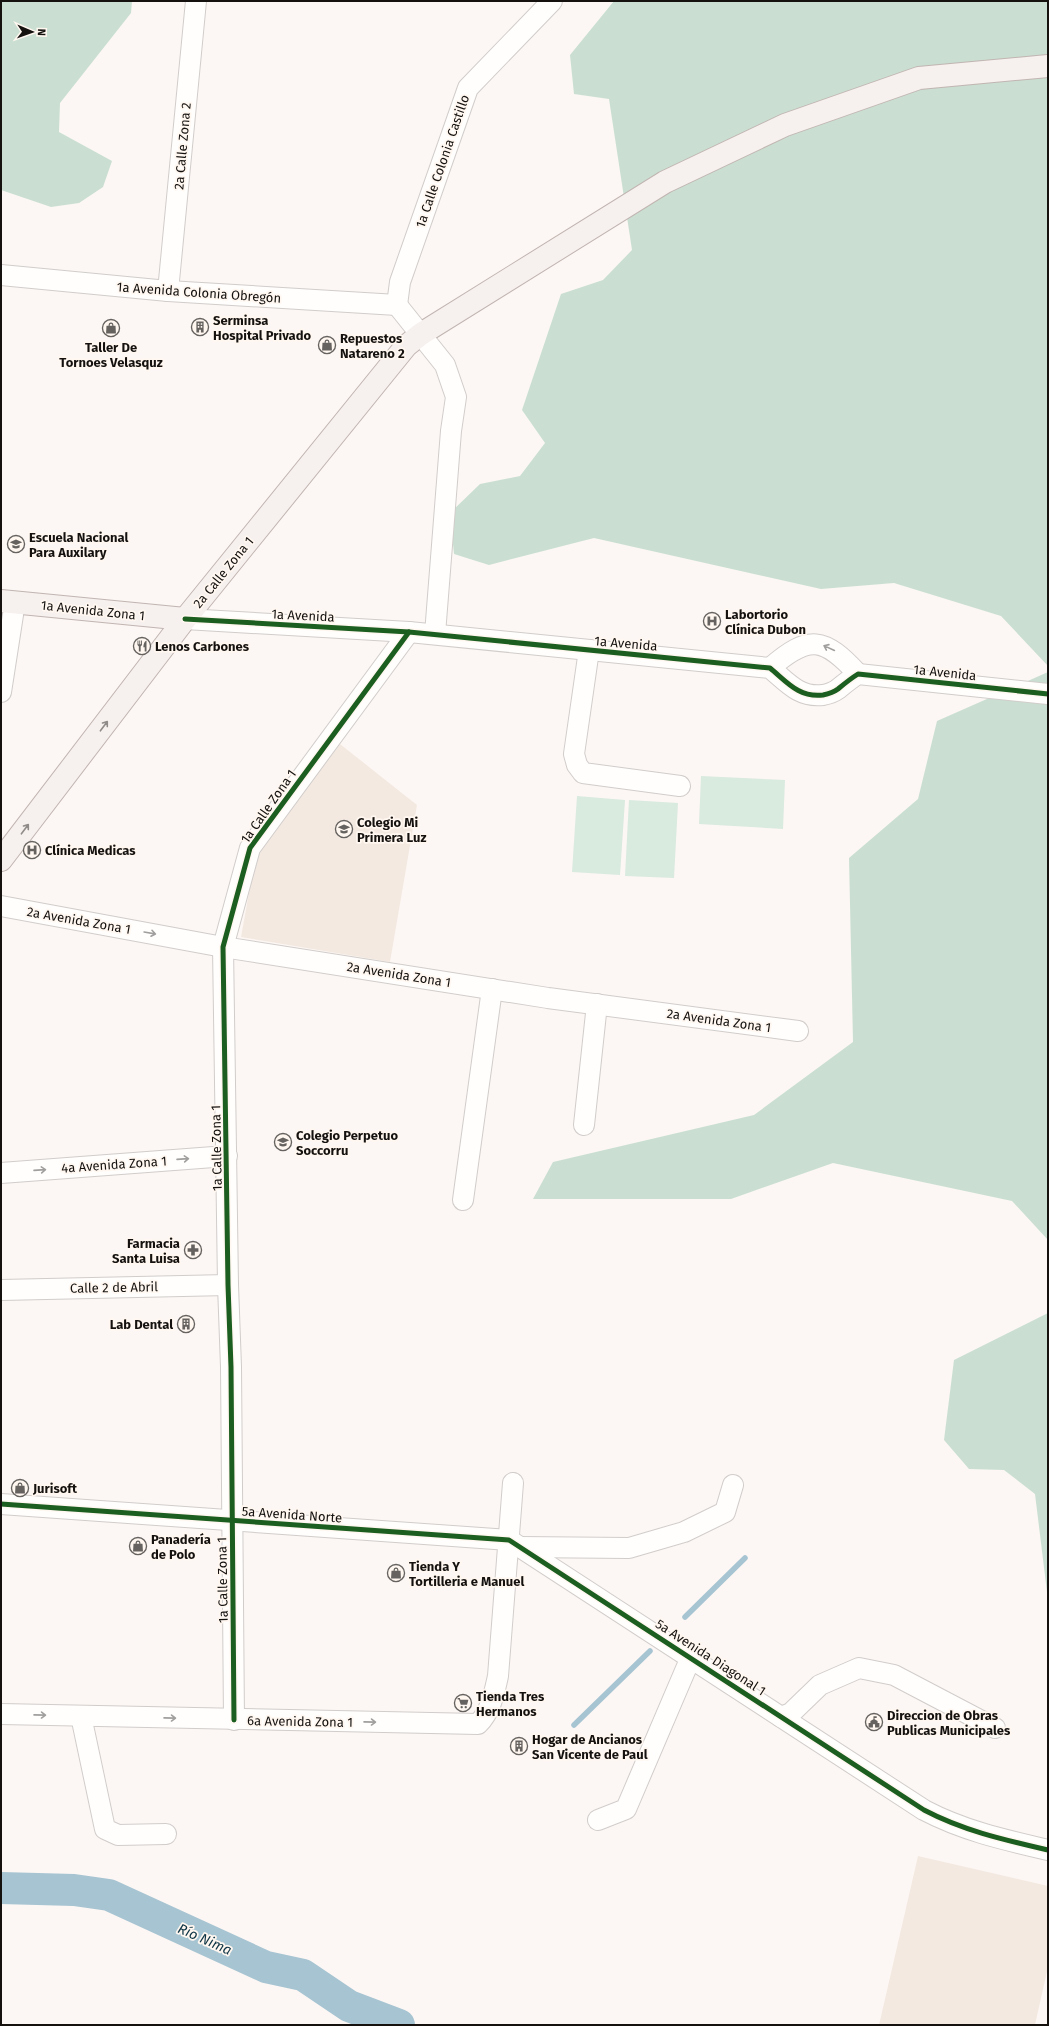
<svg xmlns="http://www.w3.org/2000/svg" width="1049" height="2026" font-family="'Fira Sans',sans-serif">
<style>
.built{fill:#f3e9e1}
.green{fill:#d9eadf}
.forest{fill:#cadfd1}
.lines{fill:none;stroke-linecap:round;stroke-linejoin:round}
.stream{stroke:#a7c4d2;stroke-width:5.5}
.river{stroke:#a7c4d2;stroke-width:32}
.minor-casing{stroke:#d1cdcb;stroke-width:22}
.major-casing{stroke:#c1b5b1;stroke-width:24}
.minor{stroke:#fffefd;stroke-width:20}
.major{stroke:#f6f0ee;stroke-width:22}
.cycleway-casing{stroke:#fff7f0;stroke-width:8}
.cycleway{stroke:#1b5e20;stroke-width:5}
.oneway{stroke:#a19f9e}
.oneway2{stroke:#908c8a}
.labels{text-anchor:middle;stroke-width:3.5;stroke-linejoin:round;paint-order:stroke}
.street-label{font-size:13px;fill:#14110f;stroke:#fff7f0}
.poi-label{font-size:13px;font-weight:bold;fill:#14110f;stroke:#fff7f0;text-anchor:start}
.water-label{font-size:14px;font-style:italic;fill:#0d3344;stroke:#fff7f0}
</style>
<rect width="100%" height="100%" fill="#fcf7f4"/>
<!-- built -->
<g class="built">
<polygon points="340,744 417,805 390,962 241,937 256,854"/>
<polygon points="918,1856 1048,1886 1048,1967 1035,2025 879,2025"/>
</g>
<!-- green -->
<g class="green">
<polygon points="701,776 785,780 783,829 699,824"/>
<polygon points="577,796 625,800 620,875 572,872"/>
<polygon points="629,800 678,803 674,878 625,876"/>
</g>
<!-- forest -->
<g class="forest">
<polygon points="1,1 132,1 131,13 60,103 59,132 112,161 103,187 79,203 51,207 1,190"/>
<polygon points="614,1 1048,1 1048,666 1001,616 894,583 821,589 594,538 489,565 454,554 450,513 480,484 520,476 545,443 522,410 561,294 603,280 632,250 609,99 574,94 570,55"/>
<polygon points="1048,672 1048,1240 1012,1201 833,1163 731,1199 533,1199 553,1162 754,1115 853,1042 849,858 918,799 937,721"/>
<polygon points="1048,1313 1048,1600 1035,1494 1004,1470 969,1469 944,1440 954,1360"/>
</g>
<g class="lines">
<!-- stream -->
<g class="stream">
<polyline points="685,1617 745,1558"/>
<polyline points="574,1725 650,1651"/>
</g>
<!-- river -->
<polyline class="river" points="1,1888 74,1890 109,1895 266,1967 303,1975 349,2006 399,2025"/>
<!-- minor casing -->
<g class="minor-casing">
<g id="minor">
<polyline points="1,275 168,291 397,305"/>
<polyline points="168,291 196,1"/>
<polyline points="397,305 400,282 468,88 552,1"/>
<polyline points="397,305 445,365 456,397 451,431 435,634"/>
<path d="M185 619 409 632 770 668C787 682 799 698 823 695 828 694 834 692 838 689 844 684 850 679 858 674L1048 694"/>
<polyline points="589,650 574,754 577,765 583,773 680,786"/>
<path d="M770 668C809 634 824 637 858 674"/>
<polyline points="1,692 15,602"/>
<polyline points="1,906 223,947 548,998 798,1031"/>
<polyline points="584,1125 597,1004"/>
<polyline points="1,1173 227,1156"/>
<polyline points="463,1200 492,989"/>
<polyline points="1,1290 228,1285"/>
<path d="M1 1504 509 1540 924 1810C964 1831 1005 1840 1048 1850"/>
<polyline points="519,1547 629,1548 684,1532 725,1512 733,1485"/>
<path d="M1 1714 478 1724C491 1711 494 1694 498 1676L513 1483"/>
<polyline points="81,1716 105,1829 118,1835 166,1834"/>
<polyline points="781,1717 791,1713 820,1685 859,1668 894,1675 995,1728"/>
<polyline points="234,1720 231,1367 228,1285 223,947 250,848 409,632"/>
<polyline points="598,1820 626,1809 691,1657"/>
</g>
</g>
<!-- major casing -->
<g class="major-casing">
<g id="major">
<polyline points="1,601 185,619"/>
<polyline points="1,860 185,619 406,346 421,334 665,182 785,125 919,78 1048,66"/>
</g>
</g>
<!-- minor -->
<use href="#minor" class="minor"/>
<!-- major -->
<use href="#major" class="major"/>
<!-- cycleway casing -->
<g class="cycleway-casing">
<g id="cycleway">
<path d="M185 619 409 632 770 668C787 682 799 698 823 695 828 694 834 692 838 689 844 684 850 679 858 674L1048 694"/>
<path d="M1 1504 509 1540 924 1810C964 1831 1005 1840 1048 1850"/>
<polyline points="234,1720 231,1367 228,1285 223,947 250,848 409,632"/>
</g>
</g>
<!-- cycleway -->
<use href="#cycleway" class="cycleway"/>
</g>
<!-- one-way arrows -->
<defs><path id="oneway-shaft" d="M-6 0H5M1.5-3L5.5 0L1.5 3" fill="none" stroke-width="1.6" stroke-linecap="round" stroke-linejoin="round"/></defs>
<g class="oneway">
<use href="#oneway-shaft" transform="translate(829 648) rotate(-155)"/>
<use href="#oneway-shaft" transform="translate(150 933) rotate(10)"/>
<use href="#oneway-shaft" transform="translate(183 1159) rotate(-4)"/>
<use href="#oneway-shaft" transform="translate(40 1170) rotate(-4)"/>
<use href="#oneway-shaft" transform="translate(40 1715) rotate(1)"/>
<use href="#oneway-shaft" transform="translate(170 1718) rotate(1)"/>
<use href="#oneway-shaft" transform="translate(370 1722) rotate(1)"/>
</g>
<g class="oneway2">
<use href="#oneway-shaft" transform="translate(104 726) rotate(-53)"/>
<use href="#oneway-shaft" transform="translate(25 829) rotate(-53)"/>
</g>
<!-- icons -->
<defs>
<g id="building-ring" transform="scale(0.9)"><circle r="9.5" fill="#fff7f0" stroke="#65625f" stroke-width="1.5"/><path d="M-4-6H4V6H1V3H-1V6H-4ZM-2.5-4.3h1.7v1.8h-1.7ZM.8-4.3h1.7v1.8H.8ZM-2.5-1h1.7V.8h-1.7ZM.8-1h1.7V.8H.8Z" fill="#65625f"/></g>
<g id="shop-ring" transform="scale(0.9)"><circle r="9.5" fill="#fff7f0" stroke="#65625f" stroke-width="1.5"/><path d="M-5-2.5h2.3a2.7 3.5 0 0 1 5.4 0H5L5.5 6h-11ZM-1.5-2.5h3a1.5 2.3 0 0 0-3 0Z" fill="#65625f"/></g>
<g id="school-ring" transform="scale(0.9)"><circle r="9.5" fill="#fff7f0" stroke="#65625f" stroke-width="1.5"/><path d="M0-5L7-2L0 1L-7-2ZM-4 1L0 2.5L4 1V4Q0 6-4 4Z" fill="#65625f"/></g>
<g id="hospital-ring" transform="scale(0.9)"><circle r="9.5" fill="#fff7f0" stroke="#65625f" stroke-width="1.5"/><path d="M-5-5h3v3.5h4V-5h3V5h-3V1.5h-4V5h-3Z" fill="#65625f"/></g>
<g id="restaurant-ring" transform="scale(0.9)"><circle r="9.5" fill="#fff7f0" stroke="#65625f" stroke-width="1.5"/><path d="M-5-6h1v4h1v-4h1v4h1v-4h1v5L-1.5 .5V6h-2V.5L-5-1ZM5-6V6H3V1.5H1.5Q1.5-4 5-6Z" fill="#65625f"/></g>
<g id="university-ring" transform="scale(0.9)"><circle r="9.5" fill="#fff7f0" stroke="#65625f" stroke-width="1.5"/><path d="M0-5L7-2L0 1L-7-2ZM-4 1L0 2.5L4 1V4Q0 6-4 4Z" fill="#65625f"/></g>
<g id="pharmacy-ring" transform="scale(0.9)"><circle r="9.5" fill="#fff7f0" stroke="#65625f" stroke-width="1.5"/><path d="M-2-6h4v4h4v4h-4v4h-4v-4h-4v-4h4Z" fill="#65625f"/></g>
<g id="supermarket-ring" transform="scale(0.9)"><circle r="9.5" fill="#fff7f0" stroke="#65625f" stroke-width="1.5"/><path d="M-6-5.5h2.5l.6 2H6L4.5 2H-2.5L-4.4-4H-6ZM-1.5 3.2a1.3 1.3 0 1 0 .1 0ZM3 3.2a1.3 1.3 0 1 0 .1 0Z" fill="#65625f"/></g>
<g id="civic-ring" transform="scale(0.9)"><circle r="9.5" fill="#fff7f0" stroke="#65625f" stroke-width="1.5"/><path d="M-.6-6.5H3V-4.5H.6V-3L4-1V1h2V6H-6V1h2V-1L-.6-3ZM-1.2 2.5V6h2.4V2.5Z" fill="#65625f"/></g>
</defs>
<g fill-rule="evenodd">
<use href="#building-ring" x="200" y="327"/>
<use href="#shop-ring" x="111" y="328"/>
<use href="#shop-ring" x="327" y="345"/>
<use href="#school-ring" x="16" y="544"/>
<use href="#hospital-ring" x="712" y="621"/>
<use href="#restaurant-ring" x="142" y="646"/>
<use href="#university-ring" x="344" y="829"/>
<use href="#hospital-ring" x="32" y="850"/>
<use href="#school-ring" x="283" y="1142"/>
<use href="#pharmacy-ring" x="193" y="1250"/>
<use href="#building-ring" x="186" y="1324"/>
<use href="#shop-ring" x="20" y="1488"/>
<use href="#shop-ring" x="138" y="1546"/>
<use href="#shop-ring" x="396" y="1573"/>
<use href="#supermarket-ring" x="463" y="1703"/>
<use href="#civic-ring" x="874" y="1722"/>
<use href="#building-ring" x="519" y="1746"/>
</g>
<g class="labels">
<!-- street labels -->
<g class="street-label">
<text transform="translate(182 146) rotate(-85)" y="5">2a Calle Zona 2</text>
<text transform="translate(442 161) rotate(-71)" y="5">1a Calle Colonia Castillo</text>
<text transform="translate(199 292) rotate(4)" y="5">1a Avenida Colonia Obregón</text>
<text transform="translate(223 572) rotate(-51)" y="5">2a Calle Zona 1</text>
<text transform="translate(93 610) rotate(6)" y="5">1a Avenida Zona 1</text>
<text transform="translate(303 615) rotate(3)" y="5">1a Avenida</text>
<text transform="translate(626 643) rotate(5)" y="5">1a Avenida</text>
<text transform="translate(945 672) rotate(6)" y="5">1a Avenida</text>
<text transform="translate(268 806) rotate(-55)" y="5">1a Calle Zona 1</text>
<text transform="translate(79 920) rotate(10)" y="5">2a Avenida Zona 1</text>
<text transform="translate(399 974) rotate(9)" y="5">2a Avenida Zona 1</text>
<text transform="translate(719 1020) rotate(8)" y="5">2a Avenida Zona 1</text>
<text transform="translate(216 1148) rotate(-91)" y="5">1a Calle Zona 1</text>
<text transform="translate(114 1164) rotate(-4)" y="5">4a Avenida Zona 1</text>
<text transform="translate(114 1287) rotate(-1)" y="5">Calle 2 de Abril</text>
<text transform="translate(292 1514) rotate(4)" y="5">5a Avenida Norte</text>
<text transform="translate(222 1580) rotate(-91)" y="5">1a Calle Zona 1</text>
<text transform="translate(711 1657) rotate(33)" y="5">5a Avenida Diagonal 1</text>
<text transform="translate(300 1721) rotate(1)" y="5">6a Avenida Zona 1</text>
</g>
<!-- poi labels -->
<g class="poi-label">
<text x="213" y="325">Serminsa<tspan x="213" dy="15">Hospital Privado</tspan></text>
<text x="340" y="343">Repuestos<tspan x="340" dy="15">Natareno 2</tspan></text>
<text x="111" y="352" text-anchor="middle">Taller De<tspan x="111" dy="15">Tornoes Velasquz</tspan></text>
<text x="29" y="542">Escuela Nacional<tspan x="29" dy="15">Para Auxilary</tspan></text>
<text x="725" y="619">Labortorio<tspan x="725" dy="15">Clínica Dubon</tspan></text>
<text x="155" y="651">Lenos Carbones</text>
<text x="357" y="827">Colegio Mi<tspan x="357" dy="15">Primera Luz</tspan></text>
<text x="45" y="855">Clínica Medicas</text>
<text x="296" y="1140">Colegio Perpetuo<tspan x="296" dy="15">Soccorru</tspan></text>
<text x="180" y="1248" text-anchor="end">Farmacia<tspan x="180" dy="15">Santa Luisa</tspan></text>
<text x="173" y="1329" text-anchor="end">Lab Dental</text>
<text x="33" y="1493">Jurisoft</text>
<text x="151" y="1544">Panadería<tspan x="151" dy="15">de Polo</tspan></text>
<text x="409" y="1571">Tienda Y<tspan x="409" dy="15">Tortilleria e Manuel</tspan></text>
<text x="476" y="1701">Tienda Tres<tspan x="476" dy="15">Hermanos</tspan></text>
<text x="887" y="1720">Direccion de Obras<tspan x="887" dy="15">Publicas Municipales</tspan></text>
<text x="532" y="1744">Hogar de Ancianos<tspan x="532" dy="15">San Vicente de Paul</tspan></text>
</g>
<!-- water labels -->
<g class="water-label">
<text transform="translate(205 1939) rotate(24)" y="5">Río Nima</text>
</g>
</g>
<!-- border -->
<rect width="1049" height="2026" fill="none" stroke="#14110f" stroke-width="4"/>
<!-- north arrow -->
<g transform="translate(32 32) rotate(92)" stroke="#fff7f0" stroke-width="3" paint-order="stroke">
<path d="M0-3L7 15L0 10L-7 15Z" fill="#14110f"/>
<text y="-6" font-size="11" font-weight="bold" text-anchor="middle" fill="#14110f">N</text>
</g>
</svg>
